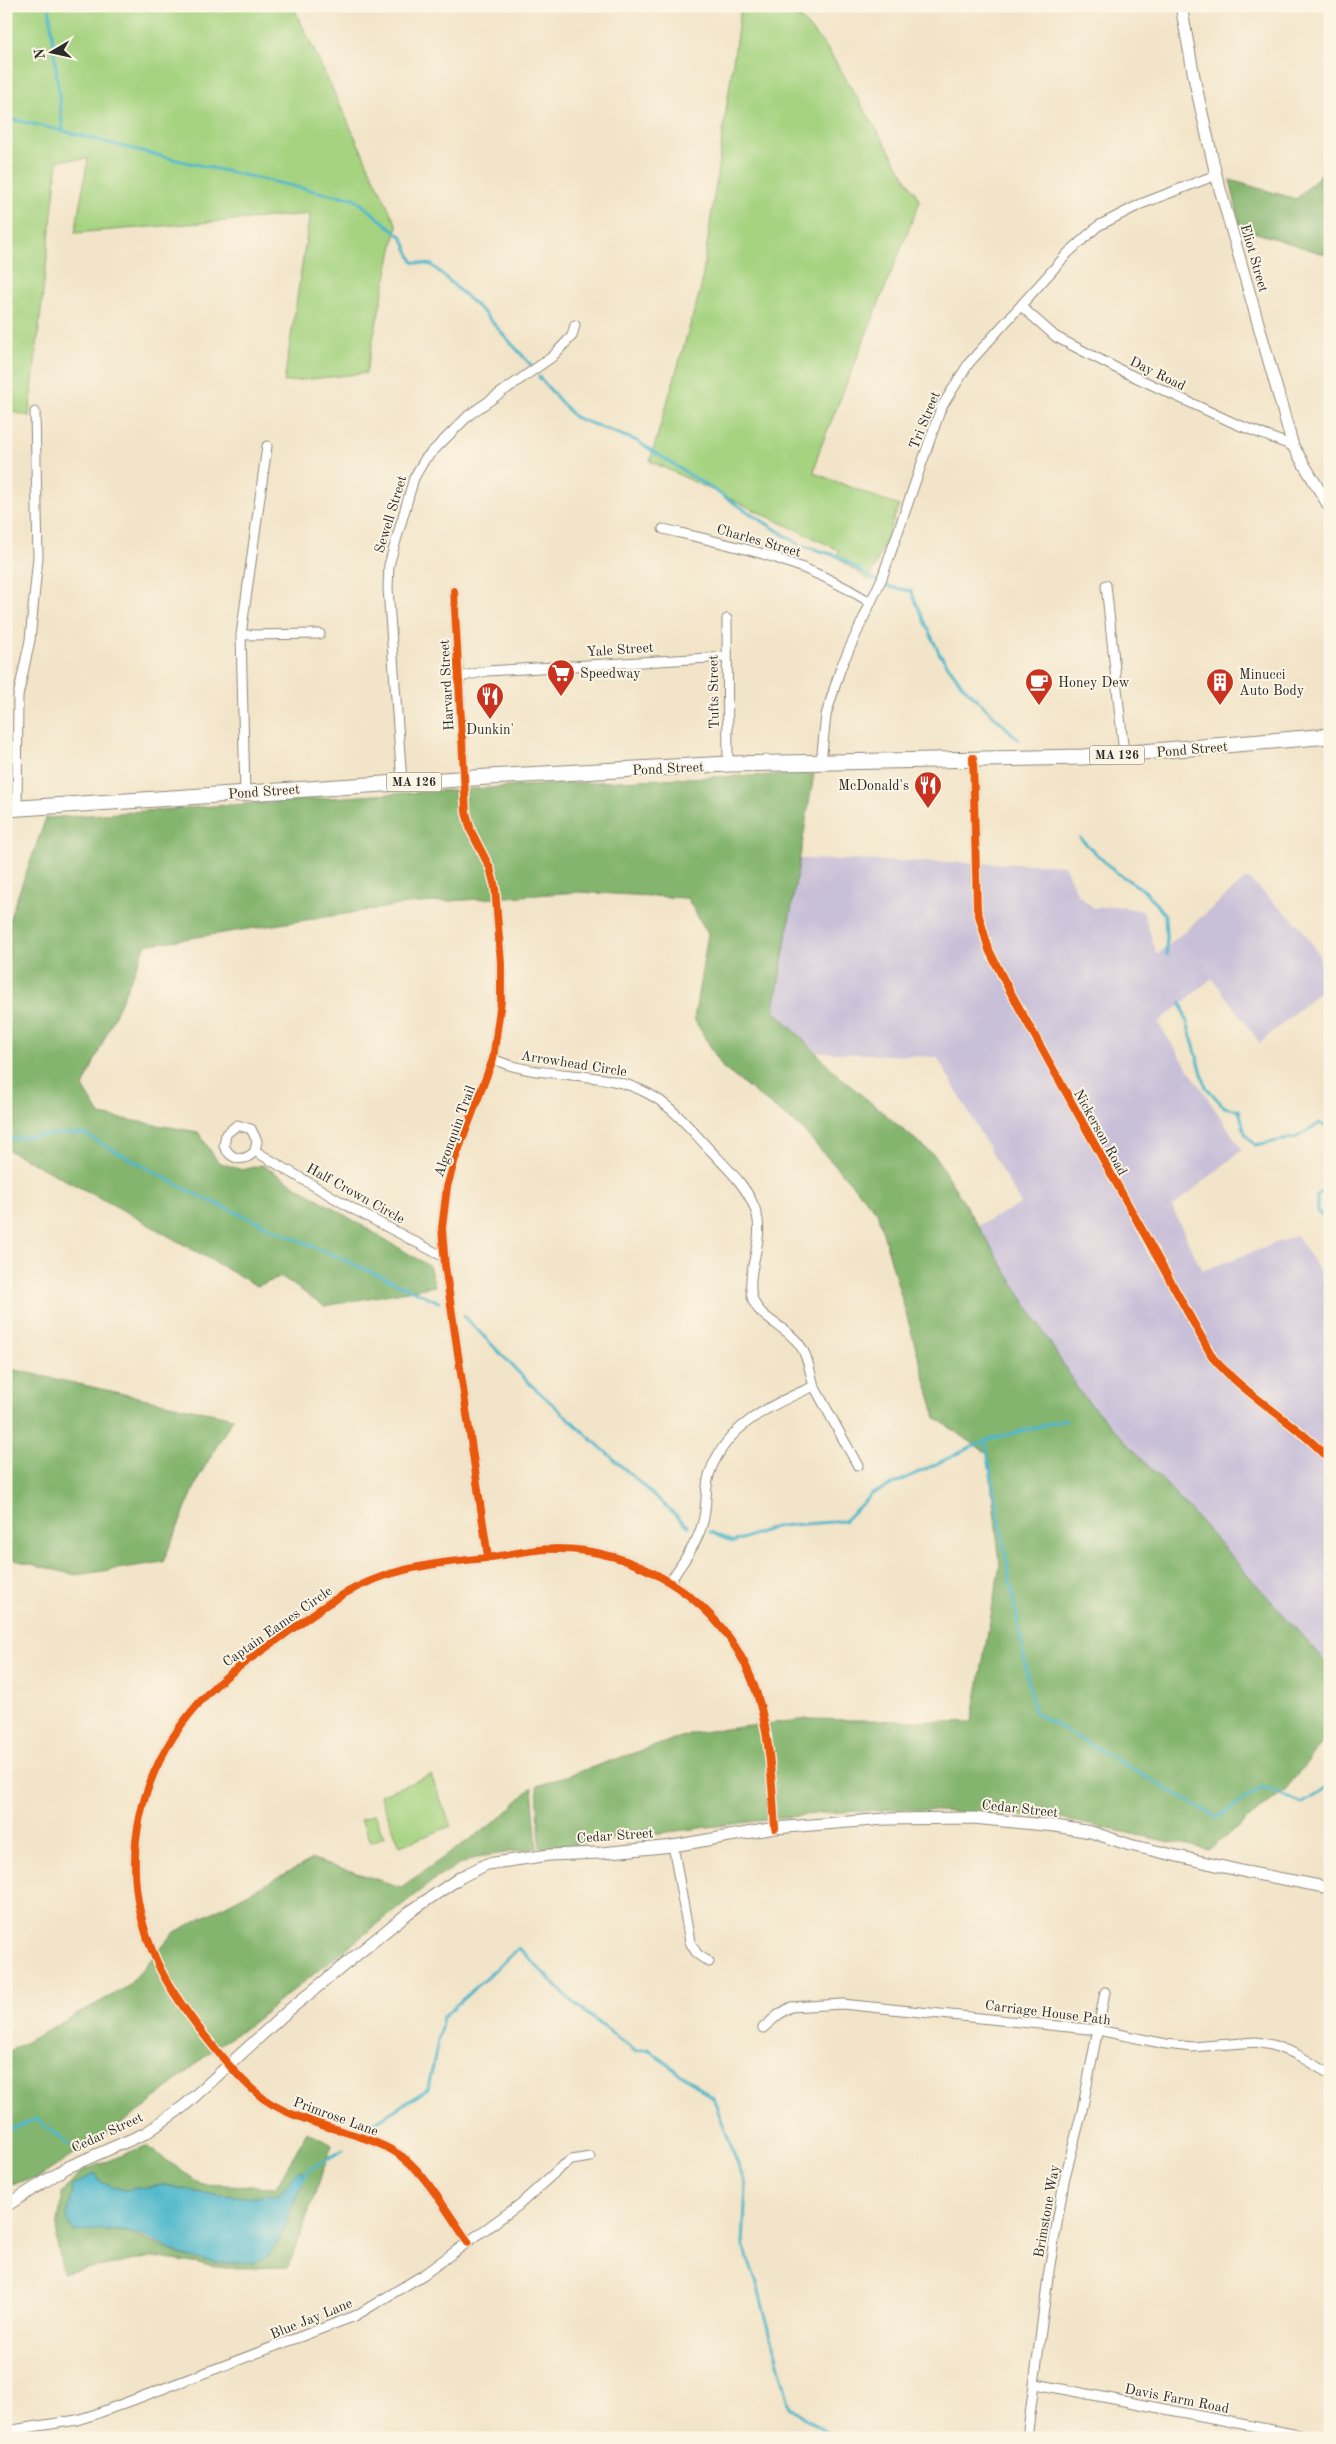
<svg xmlns="http://www.w3.org/2000/svg" width="1336" height="2444" font-family="'Old Standard TT',serif">
<style>
.industrial{fill:#c8bfd8}
.green{fill:#a5d380;stroke:#687f56}
.forest{fill:#84b56e;stroke:#58704c;fill-rule:evenodd}
.water{fill:#4eb7cb;stroke:#3c717b}
.lines{fill:none;stroke-linecap:round;stroke-linejoin:round}
.stream{stroke:#4eb7cb;stroke-width:3}
.minor-casing{stroke:#8e887a;stroke-width:11}
.tertiary-casing{stroke:#8e887a;stroke-width:13}
.primary-casing{stroke:#8e887a;stroke-width:17}
.minor{stroke:#fff;stroke-width:9}
.tertiary{stroke:#fff;stroke-width:11}
.primary{stroke:#fff;stroke-width:15}
.cycleway-casing{stroke:#fcf5e5;stroke-width:11}
.cycleway{stroke:#e8590c;stroke-width:8}
.labels{text-anchor:middle;stroke-width:4;stroke-linejoin:round;paint-order:stroke}
.shield{fill:#fcf5e5;stroke:#6a6863;stroke-width:1}
.shield-label{font-size:12px;font-weight:bold;fill:#2b2b2b}
.street-label{font-size:14px;fill:#2b2b2b;stroke:#fcf5e5}
.poi-label{font-size:14px;fill:#2b2b2b;stroke:#fcf5e5;text-anchor:start}
</style>
<rect width="100%" height="100%" fill="#fcf5e5"/>
<filter id="ink" filterUnits="userSpaceOnUse"><feTurbulence type="fractalNoise" baseFrequency=".02" numOctaves="2"/><feDisplacementMap in="SourceGraphic" scale="10" xChannelSelector="R" yChannelSelector="G"/><feConvolveMatrix kernelMatrix="1 2 1 2 8 2 1 2 1" color-interpolation-filters="sRGB"/></filter>
<filter id="wash" filterUnits="userSpaceOnUse"><feTurbulence type="fractalNoise" baseFrequency=".0096" numOctaves="4" result="noise"/><feDisplacementMap in="SourceGraphic" scale="20" xChannelSelector="R" yChannelSelector="G"/><feGaussianBlur stdDeviation="1.12" result="paint"/><feColorMatrix in="noise" values="0 0 0 0 0 0 0 0 0 0 0 0 0 0 0 0 0 1.4 0 .05"/><feComposite in="paint" operator="in"/></filter>
<g filter="url(#wash)">
<rect width="100%" height="100%" fill="#f2e4c8"/>
<!-- industrial -->
<polygon class="industrial" points="800,859 1064,865 1078,895 1094,908 1116,906 1143,911 1157,955 1247,878 1300,926 1318,953 1327,985 1260,1043 1212,978 1158,1023 1242,1150 1172,1207 1202,1271 1297,1235 1319,1271 1330,1268 1330,1667 1082,1395 977,1226 1021,1204 937,1057 816,1052 774,1010"/>
<!-- green -->
<g class="green">
<polygon points="6,6 293,6 397,226 366,373 284,382 310,214 75,233 88,159 58,160 29,416 6,410"/>
<polygon points="741,6 790,6 827,48 920,201 818,454 814,473 899,506 869,581 837,557 839,550 650,461 701,288"/>
<polygon points="431,1775 451,1826 400,1846 380,1795"/>
<polygon points="374,1814 384,1837 371,1842 361,1820"/>
</g>
<!-- forest -->
<g class="forest">
<polygon points="1330,165 1330,256 1241,228 1230,180 1296,199"/>
<path d="M814 774 774 1010 840 1077 935 1156 1082 1395 1179 1498 1330 1667V1733L1285 1790 1209 1850 1057 1818 903 1809 821 1813 540 1848 537 1786 693 1733 808 1719 972 1722 1000 1565 988 1454 936 1418 877 1212 800 1127 723 1068 694 1019 708 934 687 898 578 892 408 904 146 945 83 1087 100 1115 198 1132 218 1162 242 1170 262 1165 429 1266 435 1286 324 1306 282 1277 257 1286 119 1208 8 1150 6 1152V1023L10 917 46 818C302 800 558 780 814 774Z"/>
<polygon points="6,1368 233,1418 200,1475 163,1562 76,1575 6,1558"/>
<polygon points="532,1787 537,1848 478,1857 455,1867 435,1879 240,2032 217,2046 146,2107 38,2178 6,2185 6,2053 127,1987 175,1932 313,1859 401,1887 499,1819"/>
<path d="M307 2132 332 2145 289 2267 226 2268 153 2257 63 2273 56 2238 62 2193 82 2171 146 2146 201 2184 276 2187ZM298 2171 303 2185 289 2213 288 2221 242 2263 222 2264 201 2258H189L127 2232 95 2229 75 2232 66 2220 73 2190 94 2173 98 2180 112 2187 125 2190 164 2185 201 2193 249 2197 268 2194 278 2196Z"/>
</g>
<!-- water -->
<path class="water" d="M298 2171H304C303 2190 293 2198 289 2214 285 2229 276 2250 263 2259 252 2267 201 2261 188 2257 167 2250 149 2236 128 2232 110 2229 92 2229 75 2232L66 2220 73 2191 71 2190 72 2186 95 2173 98 2180 112 2187 125 2190 164 2185 201 2193 249 2197 268 2194 278 2196Z"/>
<g class="lines">
<!-- stream -->
<g class="stream">
<polyline points="49,6 63,131 172,159 323,193 354,198 402,237 413,262 432,265 483,312 531,365"/>
<polyline points="6,118 63,131"/>
<polyline points="539,377 574,417 637,441 800,545 838,556 870,577 890,587 911,591 939,653 963,686 1018,739"/>
<polyline points="1080,838 1114,871 1145,891 1165,915 1167,955"/>
<polyline points="1181,1002 1206,1087 1224,1107 1239,1110 1245,1133 1255,1145 1295,1138 1320,1123 1330,1130"/>
<polyline points="6,1139 56,1134 84,1134 197,1195 439,1302"/>
<polyline points="1330,1189 1323,1190 1317,1196 1318,1213 1330,1219"/>
<polyline points="464,1316 528,1382 688,1526"/>
<polyline points="985,1441 1034,1712 1217,1818 1262,1787 1303,1803 1330,1786"/>
<polyline points="710,1532 733,1542 778,1526 844,1521 872,1494 985,1441 1066,1419"/>
<polyline points="366,2128 428,2089 443,2017 519,1948 573,2003 635,2051 648,2049 713,2098 746,2186 743,2245 757,2284 790,2407 834,2438"/>
<polyline points="6,2131 36,2119 69,2145"/>
<polyline points="301,2183 310,2169 343,2150"/>
</g>
</g>
</g>
<g filter="url(#ink)">
<g class="lines">
<!-- minor casing -->
<g class="minor-casing">
<g id="minor">
<polyline points="798,8 800,6"/>
<polyline points="1022,307 1056,337 1118,369 1236,424 1293,446"/>
<path d="M663 529C740 547 802 559 870 602"/>
<polyline points="1106,585 1124,754"/>
<polyline points="454,591 466,812 471,831 490,868 495,887 501,963 501,1001 493,1059 455,1159 447,1187 442,1228 445,1266 488,1557"/>
<polyline points="727,619 728,764"/>
<polyline points="241,635 320,634"/>
<polyline points="458,681 464,676 487,671 726,657"/>
<path d="M973 758 977 909 989 950 1006 984 1213 1358C1247 1397 1295 1422 1330 1460"/>
<polyline points="821,762 826,715 841,667 882,578 941,408 969,363 1068,253 1098,226 1141,204 1216,175"/>
<polyline points="402,782 388,588 389,565 414,478 425,459 469,415 552,357 572,336 575,325"/>
<polyline points="245,793 241,635 267,446"/>
<polyline points="17,808 18,696 30,640 38,557 35,412"/>
<path d="M493 1059C542 1081 599 1068 647 1093 673 1106 692 1131 711 1151 729 1170 750 1189 757 1215 764 1243 746 1270 752 1297 758 1319 785 1325 799 1344 808 1355 810 1373 814 1386"/>
<path d="M255 1151C244 1163 231 1160 224 1146L226 1134 237 1125 251 1129 257 1141 255 1151 355 1210 444 1257"/>
<path d="M670 1582C681 1564 696 1546 702 1525 708 1508 704 1489 710 1472 727 1424 772 1405 814 1386L858 1466"/>
<polyline points="673,1845 690,1942 697,1954 709,1962"/>
<polyline points="763,2028 778,2015 791,2007 842,2004 1098,2030 1166,2044 1192,2047 1256,2042 1272,2045 1296,2054 1330,2074"/>
<path d="M468 2242C451 2218 427 2176 404 2158 376 2137 337 2132 305 2119 290 2114 277 2108 264 2099 232 2075 173 1999 157 1962 113 1865 137 1765 211 1690 233 1669 259 1653 284 1635 315 1612 344 1590 381 1577 415 1565 450 1562 486 1558 508 1555 531 1549 553 1549 631 1547 710 1594 745 1664 770 1714 771 1773 775 1828"/>
<polyline points="1036,2384 1314,2438"/>
<polyline points="6,2431 77,2420 96,2414 355,2316 423,2275 468,2242 519,2205 561,2167 572,2160 590,2157"/>
<polyline points="1027,2438 1048,2277 1064,2181 1082,2111 1105,1992"/>
</g>
</g>
<!-- tertiary casing -->
<g class="tertiary-casing">
<g id="tertiary">
<polyline points="1181,6 1195,82 1216,175 1293,446 1330,508"/>
<polyline points="6,2206 66,2168 146,2133 184,2106 289,2010 408,1913 461,1877 487,1864 549,1855 601,1853 673,1846 775,1828 885,1819 973,1818 1055,1826 1091,1832 1130,1845 1246,1872 1330,1888"/>
</g>
</g>
<!-- primary casing -->
<g class="primary-casing">
<polyline id="primary" points="6,809 488,777 728,764 1083,757 1330,736"/>
</g>
<!-- minor -->
<use href="#minor" class="minor"/>
<!-- tertiary -->
<use href="#tertiary" class="tertiary"/>
<!-- primary -->
<use href="#primary" class="primary"/>
<!-- cycleway casing -->
<g class="cycleway-casing">
<g id="cycleway">
<polyline points="454,591 466,812 471,831 490,868 495,887 501,963 501,1001 493,1059 455,1159 447,1187 442,1228 445,1266 488,1557"/>
<path d="M973 758 977 909 989 950 1006 984 1213 1358C1247 1397 1295 1422 1330 1460"/>
<path d="M468 2242C451 2218 427 2176 404 2158 376 2137 337 2132 305 2119 290 2114 277 2108 264 2099 232 2075 173 1999 157 1962 113 1865 137 1765 211 1690 233 1669 259 1653 284 1635 315 1612 344 1590 381 1577 415 1565 450 1562 486 1558 508 1555 531 1549 553 1549 631 1547 710 1594 745 1664 770 1714 771 1773 775 1828"/>
</g>
</g>
<!-- cycleway -->
<use href="#cycleway" class="cycleway"/>
</g>
</g>
<!-- icons -->
<defs>
<g id="supermarket-pin" transform="scale(1.4375)"><path d="M0 17L-7.5 6A9.5 9.5 0 1 1 7.5 6Z" fill="#c8321e" stroke="#fcf5e5"/><path d="M-6-5.5h2.5l.6 2H6L4.5 2H-2.5L-4.4-4H-6ZM-1.5 3.2a1.3 1.3 0 1 0 .1 0ZM3 3.2a1.3 1.3 0 1 0 .1 0Z" fill="#fff"/></g>
<g id="cafe-pin" transform="scale(1.4375)"><path d="M0 17L-7.5 6A9.5 9.5 0 1 1 7.5 6Z" fill="#c8321e" stroke="#fcf5e5"/><path d="M-5.5-4.5H6V0H3Q3 3.5 0 3.5H-2.5Q-5.5 3.5-5.5 0ZM3-3.2v2h1.7v-2ZM-6 4.5H4V6H-6Z" fill="#fff"/></g>
<g id="building-pin" transform="scale(1.4375)"><path d="M0 17L-7.5 6A9.5 9.5 0 1 1 7.5 6Z" fill="#c8321e" stroke="#fcf5e5"/><path d="M-4-6H4V6H1V3H-1V6H-4ZM-2.5-4.3h1.7v1.8h-1.7ZM.8-4.3h1.7v1.8H.8ZM-2.5-1h1.7V.8h-1.7ZM.8-1h1.7V.8H.8Z" fill="#fff"/></g>
<g id="restaurant-pin" transform="scale(1.4375)"><path d="M0 17L-7.5 6A9.5 9.5 0 1 1 7.5 6Z" fill="#c8321e" stroke="#fcf5e5"/><path d="M-5-6h1v4h1v-4h1v4h1v-4h1v5L-1.5 .5V6h-2V.5L-5-1ZM5-6V6H3V1.5H1.5Q1.5-4 5-6Z" fill="#fff"/></g>
</defs>
<g fill-rule="evenodd">
<use href="#supermarket-pin" x="561" y="673"/>
<use href="#cafe-pin" x="1039" y="682"/>
<use href="#building-pin" x="1220" y="682"/>
<use href="#restaurant-pin" x="490" y="696"/>
<use href="#restaurant-pin" x="928" y="785"/>
</g>
<g class="labels">
<!-- shield labels -->
<g class="shield">
<rect x="1089.5" y="745.5" width="55" height="19" rx="4"/>
<rect x="386.5" y="772.5" width="55" height="19" rx="4"/>
</g>
<g class="shield-label">
<text x="1117" y="759">MA 126</text>
<text x="414" y="786">MA 126</text>
</g>
<!-- street labels -->
<g class="street-label">
<text transform="translate(1255 258) rotate(74)" y="5">Eliot Street</text>
<text transform="translate(1158 373) rotate(26)" y="5">Day Road</text>
<text transform="translate(924 420) rotate(-68)" y="5">Tri Street</text>
<text transform="translate(390 514) rotate(-73)" y="5">Sewell Street</text>
<text transform="translate(759 540) rotate(16)" y="5">Charles Street</text>
<text transform="translate(620 649) rotate(-4)" y="5">Yale Street</text>
<text transform="translate(446 685) rotate(-93)" y="5">Harvard Street</text>
<text transform="translate(713 692) rotate(-91)" y="5">Tufts Street</text>
<text transform="translate(1192 749) rotate(-5)" y="5">Pond Street</text>
<text transform="translate(668 768) rotate(-3)" y="5">Pond Street</text>
<text transform="translate(264 791) rotate(-4)" y="5">Pond Street</text>
<text transform="translate(574 1063) rotate(9)" y="5">Arrowhead Circle</text>
<text transform="translate(454 1131) rotate(-70)" y="5">Algonquin Trail</text>
<text transform="translate(1101 1132) rotate(61)" y="5">Nickerson Road</text>
<text transform="translate(356 1193) rotate(29)" y="5">Half Crown Circle</text>
<text transform="translate(277 1626) rotate(-35)" y="5">Captain Eames Circle</text>
<text transform="translate(1020 1808) rotate(6)" y="5">Cedar Street</text>
<text transform="translate(615 1835) rotate(-4)" y="5">Cedar Street</text>
<text transform="translate(1048 2012) rotate(7)" y="5">Carriage House Path</text>
<text transform="translate(336 2116) rotate(20)" y="5">Primrose Lane</text>
<text transform="translate(107 2132) rotate(-25)" y="5">Cedar Street</text>
<text transform="translate(1046 2211) rotate(-80)" y="5">Brimstone Way</text>
<text transform="translate(311 2318) rotate(-22)" y="5">Blue Jay Lane</text>
<text transform="translate(1177 2398) rotate(11)" y="5">Davis Farm Road</text>
</g>
<!-- poi labels -->
<g class="poi-label">
<text x="580" y="678">Speedway</text>
<text x="1239" y="679">Minucci<tspan x="1239" dy="16">Auto Body</tspan></text>
<text x="1058" y="687">Honey Dew</text>
<text x="490" y="734" text-anchor="middle">Dunkin'</text>
<text x="909" y="790" text-anchor="end">McDonald's</text>
</g>
</g>
<!-- margin -->
<rect width="1336" height="2444" fill="none" stroke="#fcf5e5" stroke-width="25"/>
<!-- north arrow -->
<g transform="translate(52 52) rotate(261)" stroke="#fcf5e5" stroke-width="4" paint-order="stroke">
<path d="M0-4L9 19L0 12L-9 19Z" fill="#2b2b2b"/>
<text y="-8" font-size="14" font-weight="bold" text-anchor="middle" fill="#2b2b2b">N</text>
</g>
</svg>
